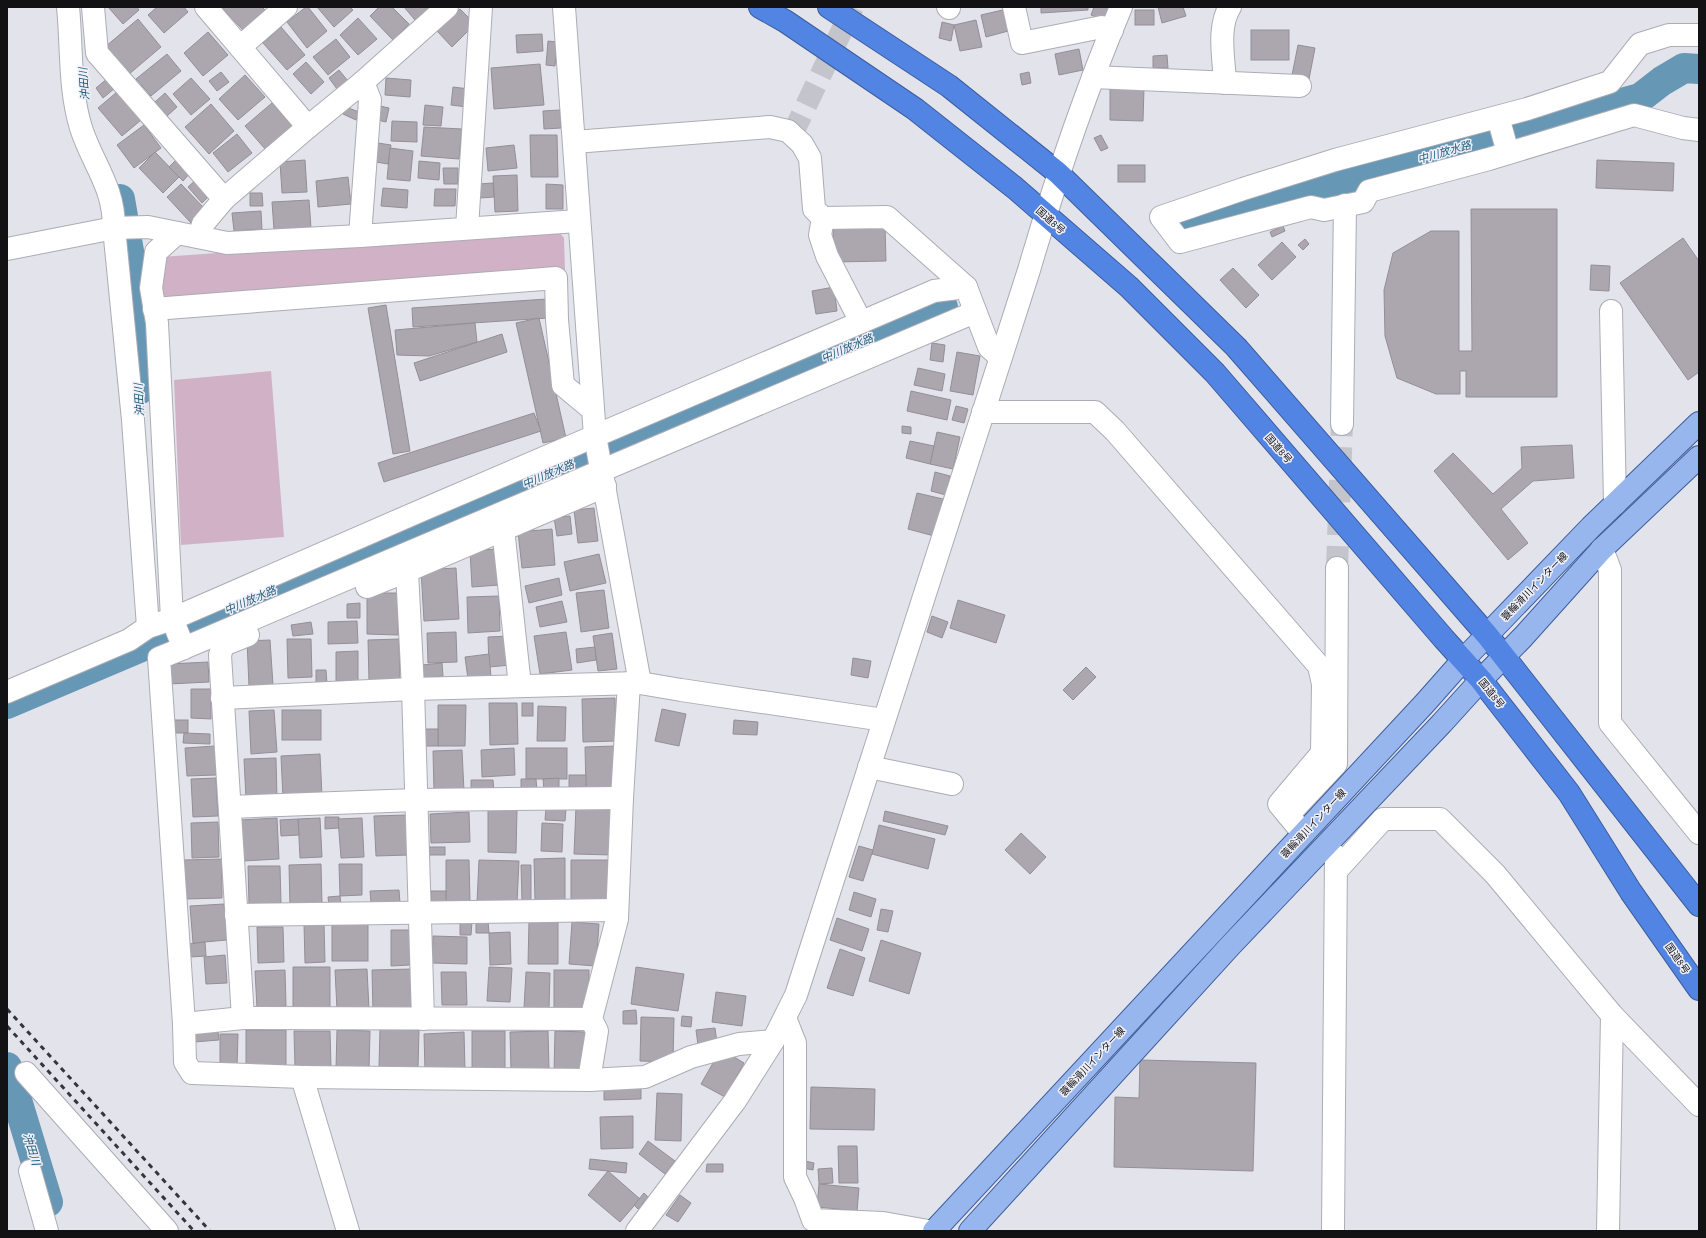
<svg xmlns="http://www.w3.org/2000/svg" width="1706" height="1238" font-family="'Source Sans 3','Noto Sans JP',sans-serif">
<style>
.green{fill:#d1b1c5}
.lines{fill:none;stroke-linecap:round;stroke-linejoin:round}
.river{stroke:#6697b5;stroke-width:30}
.building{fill:#aca7af;stroke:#948f97}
.minor-tunnel{stroke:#c4c4cc;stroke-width:22;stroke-dasharray:22 11;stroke-linecap:butt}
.minor-casing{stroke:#acacb5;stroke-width:24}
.major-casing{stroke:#3c5d9b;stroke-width:24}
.highway-casing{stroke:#3c5d9b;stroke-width:24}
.minor{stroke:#fff;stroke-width:22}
.major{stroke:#97b6ee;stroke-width:22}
.highway{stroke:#5285e3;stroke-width:22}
.rail{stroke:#36363a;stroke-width:3;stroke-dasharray:5 5;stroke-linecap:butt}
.labels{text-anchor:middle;stroke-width:3;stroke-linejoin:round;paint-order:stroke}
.street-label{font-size:10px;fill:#121215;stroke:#f0f0f9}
.water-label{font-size:11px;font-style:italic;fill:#1f5b7a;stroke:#f0f0f9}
</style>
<rect width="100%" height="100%" fill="#e3e3ec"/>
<!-- green -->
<g class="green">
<polygon points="557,229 564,238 565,271 158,299 161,257"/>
<polygon points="271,371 284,537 181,545 174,380"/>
</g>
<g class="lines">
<!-- river -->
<g class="river">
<polyline points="120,199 130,257 139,390"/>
<polyline points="1182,225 1640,98 1662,81 1684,68 1699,69"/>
<polyline points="7,704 943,307"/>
<polyline points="7,1067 48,1202"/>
</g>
</g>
<!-- building -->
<g class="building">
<polygon points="108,7 137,7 139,10 123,24"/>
<polygon points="157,7 184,7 188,12 164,33 148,15"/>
<polygon points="221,7 262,7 266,11 245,32"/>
<polygon points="306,7 308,7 327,31 307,48 287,22"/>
<polygon points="317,7 350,7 353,10 334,27"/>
<polygon points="379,7 392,7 409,24 393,40 370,16"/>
<polygon points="404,7 430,7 415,20"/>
<polygon points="1041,7 1088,7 1088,10 1041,13"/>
<polygon points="1094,7 1111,7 1105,21 1091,15"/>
<polygon points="1158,7 1183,7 1186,16 1162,23"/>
<polygon points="460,9 475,24 452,47 437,31"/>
<polygon points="1007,9 1012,30 986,37 981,15"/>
<rect x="1135" y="10" width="19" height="15"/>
<polygon points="358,18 377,39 358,55 340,35"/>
<polygon points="138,19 161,47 128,75 105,47"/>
<polygon points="976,20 982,47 960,51 954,25"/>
<polygon points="942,22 954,25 951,41 939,38"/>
<polygon points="281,27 305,55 287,70 263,43"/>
<rect x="1251" y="30" width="38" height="30"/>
<polygon points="208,32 228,55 203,76 184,53"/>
<polygon points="542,34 543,51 517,53 516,35"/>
<polygon points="336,39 350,57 328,75 313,57"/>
<polygon points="548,41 557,42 555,66 546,65"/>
<polygon points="1298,45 1315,48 1309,79 1292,75"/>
<polygon points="1079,49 1083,70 1059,75 1055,54"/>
<polygon points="167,54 181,71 151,96 136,79"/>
<polygon points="1167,55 1168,68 1153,68 1153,56"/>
<polygon points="306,62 324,82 311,94 293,74"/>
<polygon points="540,64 544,105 494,109 491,68"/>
<polygon points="339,70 348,81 337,89 329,78"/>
<polygon points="221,72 229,82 217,91 209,81"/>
<polygon points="1029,72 1031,83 1022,85 1020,74"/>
<polygon points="245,75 265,97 238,120 219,99"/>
<polygon points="108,78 115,88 103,98 96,88"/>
<polygon points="191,78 210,99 191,115 173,94"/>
<polygon points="386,78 411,80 410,97 385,95"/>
<polygon points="453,87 469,89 467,107 451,105"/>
<polygon points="1110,87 1144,88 1143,121 1110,120"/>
<polygon points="117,92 141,120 122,136 98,108"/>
<polygon points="165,93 177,107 167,116 155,102"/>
<polygon points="272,103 293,127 266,150 245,126"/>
<polygon points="211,104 234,131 209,154 185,127"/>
<polygon points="425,105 443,107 441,126 423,125"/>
<polygon points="380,106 389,108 386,122 377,120"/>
<polygon points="346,107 359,112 356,120 343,114"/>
<polygon points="560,110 561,128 544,129 543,111"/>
<polygon points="392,121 417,122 417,142 391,141"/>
<polygon points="144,125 161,148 134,168 117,145"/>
<polygon points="424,127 462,129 459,159 421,156"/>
<polygon points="237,134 252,153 228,172 213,153"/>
<polygon points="530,135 557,135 558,177 531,177"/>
<polygon points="1101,135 1108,148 1101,151 1094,138"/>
<polygon points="378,143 391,145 388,164 376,162"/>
<polygon points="514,145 517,168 488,171 486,148"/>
<polygon points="390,148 413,151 410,181 387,179"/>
<polygon points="155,152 179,177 163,193 139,168"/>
<polygon points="178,158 191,172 183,181 169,167"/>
<polygon points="305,160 307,192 282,193 280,162"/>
<polygon points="1597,160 1674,163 1673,191 1596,188"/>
<polygon points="419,161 440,163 439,180 418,178"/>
<rect x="1118" y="165" width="27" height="17"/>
<polygon points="443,168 458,168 458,184 444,184"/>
<polygon points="517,175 518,211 495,212 493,176"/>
<polygon points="199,177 212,193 202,203 188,187"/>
<polygon points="348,177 351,204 318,207 316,181"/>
<polygon points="493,183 494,197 480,198 479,184"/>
<polygon points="181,184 205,209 191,223 167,197"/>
<polygon points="546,184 563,185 563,209 546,209"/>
<polygon points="383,188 408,190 407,208 381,206"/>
<polygon points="435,189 456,189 455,206 434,206"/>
<polygon points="250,193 262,193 263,206 250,206"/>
<polygon points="309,200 311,228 274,230 272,202"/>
<polygon points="1471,209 1557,209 1557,397 1466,397 1466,371 1460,371 1460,394 1436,394 1397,378 1385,336 1384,290 1393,253 1431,231 1459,231 1459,351 1472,351"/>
<polygon points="261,211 262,229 234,231 232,213"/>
<polygon points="885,226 886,261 834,262 833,227"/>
<polygon points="1283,226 1285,231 1272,237 1270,232"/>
<polygon points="1683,238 1699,261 1699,372 1688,380 1620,283"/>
<polygon points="1305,239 1309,244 1303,250 1298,245"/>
<polygon points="1282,242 1296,257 1272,280 1258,265"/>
<polygon points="1591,265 1610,266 1609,291 1590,290"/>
<polygon points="1233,268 1259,295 1246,308 1220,280"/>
<polygon points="834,287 837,311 816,314 812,291"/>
<polygon points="547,299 548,318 413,327 412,308"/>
<polygon points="386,305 410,451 393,454 368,308"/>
<polygon points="539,318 566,438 543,443 516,323"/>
<polygon points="475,323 477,342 429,356 397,355 395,330"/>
<polygon points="502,334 507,352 420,381 414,363"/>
<polygon points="932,343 945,345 943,362 930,360"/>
<polygon points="957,352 980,356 973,395 950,391"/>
<polygon points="918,368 945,374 942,391 914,385"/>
<polygon points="911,391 951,400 947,420 907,411"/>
<polygon points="956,406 968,409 964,423 952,420"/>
<polygon points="534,413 541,431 384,482 378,463"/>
<polygon points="902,426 911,427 911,434 902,433"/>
<polygon points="937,432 960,437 953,469 930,464"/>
<polygon points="910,441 934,446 930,464 906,458"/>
<polygon points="1572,445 1574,478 1533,481 1501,509 1528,543 1508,560 1434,471 1453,453 1493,494 1522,468 1521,447"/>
<polygon points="935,472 950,476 946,495 931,491"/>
<polygon points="917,493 943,499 934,536 908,529"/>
<polygon points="594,508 598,541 578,543 574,510"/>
<polygon points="570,516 572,534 557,536 554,518"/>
<polygon points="552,529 555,565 522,568 518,532"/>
<polygon points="496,549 499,585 472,587 470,551"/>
<polygon points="599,554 606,583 570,591 564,562"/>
<polygon points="456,568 459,619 424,621 421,570"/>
<polygon points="559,578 562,595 529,603 525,586"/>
<polygon points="604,590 609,628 581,632 576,593"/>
<polygon points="367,593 399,593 398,635 367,634"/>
<polygon points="499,596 500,631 468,633 467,597"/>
<polygon points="958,600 1005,615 996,643 950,628"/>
<polygon points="562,601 567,622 540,627 536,607"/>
<polygon points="360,603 360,618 347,618 347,604"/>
<polygon points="932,616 948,622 942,638 927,632"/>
<polygon points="357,621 358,643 328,644 328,622"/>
<polygon points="311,622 313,634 293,636 291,625"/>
<polygon points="456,632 457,662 428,663 427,633"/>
<polygon points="566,632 572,670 540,674 534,636"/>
<polygon points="612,633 617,669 598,671 593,636"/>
<polygon points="509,636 511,665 489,667 488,637"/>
<polygon points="287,639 311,639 312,677 288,678"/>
<polygon points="399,639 400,681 369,681 368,640"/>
<polygon points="270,640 273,685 249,686 247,641"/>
<polygon points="595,647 596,660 577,663 576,649"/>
<polygon points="358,651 358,681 336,681 336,652"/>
<polygon points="489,654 491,677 468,679 465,657"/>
<polygon points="853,658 871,661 868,678 851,675"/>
<polygon points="208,662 209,682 169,684 169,664"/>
<polygon points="442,663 443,676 424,678 422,665"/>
<polygon points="1086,667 1096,677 1073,700 1063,690"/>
<polygon points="316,670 326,670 327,684 316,685"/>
<polygon points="191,689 211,689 211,719 191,718"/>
<polygon points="615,698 616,741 583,742 582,699"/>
<polygon points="489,703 517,703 518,744 490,745"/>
<rect x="522" y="703" width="11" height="13"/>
<polygon points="438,705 466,705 465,746 438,746"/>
<polygon points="538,706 566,707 565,741 537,741"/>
<polygon points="662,709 686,714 679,746 655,741"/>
<polygon points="274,710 277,752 251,754 249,711"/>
<rect x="282" y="710" width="39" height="30"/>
<rect x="173" y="720" width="15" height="13"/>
<polygon points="734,720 758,722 757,735 733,734"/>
<rect x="424" y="729" width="14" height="17"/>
<polygon points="184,733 210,734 210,744 183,743"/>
<polygon points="215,746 216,775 187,776 185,748"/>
<polygon points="616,746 618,789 586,790 585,747"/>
<polygon points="514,748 515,775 482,777 481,750"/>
<rect x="526" y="748" width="41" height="31"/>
<polygon points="462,750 464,791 434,792 433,751"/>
<polygon points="320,754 322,796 283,799 281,756"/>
<polygon points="276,758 277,798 246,799 244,759"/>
<rect x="569" y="775" width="17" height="12"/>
<polygon points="216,778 218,816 193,817 191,779"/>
<polygon points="559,778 559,790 544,791 543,779"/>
<polygon points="521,779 536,779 537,790 521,791"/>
<polygon points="471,780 493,780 494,793 471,794"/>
<polygon points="576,806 614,808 612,855 574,854"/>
<polygon points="546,808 566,809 565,821 545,820"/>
<polygon points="488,810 517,810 516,853 488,852"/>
<polygon points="885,811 948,826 945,835 883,821"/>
<polygon points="469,812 470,842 431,843 430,814"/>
<polygon points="407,815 409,855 376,856 374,816"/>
<polygon points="325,817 339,817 339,828 325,829"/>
<polygon points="277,818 279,859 243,861 241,820"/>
<polygon points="320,818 322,857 300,858 298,819"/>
<polygon points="362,818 364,857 341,858 338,819"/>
<polygon points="298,819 299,835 281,836 280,820"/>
<polygon points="218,822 219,857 192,858 191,823"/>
<polygon points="542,823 563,824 562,852 541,851"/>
<polygon points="879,825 935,839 928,869 872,854"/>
<polygon points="1021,833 1046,857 1030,874 1005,850"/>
<polygon points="859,846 873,850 863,881 849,877"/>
<rect x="429" y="847" width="16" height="8"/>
<polygon points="565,858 565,902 535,902 534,859"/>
<polygon points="222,859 222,898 185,899 184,860"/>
<polygon points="446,860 469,860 470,902 446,902"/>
<polygon points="479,860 519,861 517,903 477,902"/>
<polygon points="571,860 608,860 608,902 571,901"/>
<polygon points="321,864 322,904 290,906 289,865"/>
<polygon points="339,864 362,864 362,895 340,896"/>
<polygon points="521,865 531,865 531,901 522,901"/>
<polygon points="248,866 280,866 281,903 249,904"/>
<polygon points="399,890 400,903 371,903 370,891"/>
<polygon points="431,891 446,891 446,902 431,903"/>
<polygon points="854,892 876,899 871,917 849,910"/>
<polygon points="340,896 341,904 329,906 328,897"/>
<polygon points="224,904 227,940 193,943 190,906"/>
<polygon points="881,909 893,911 888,932 877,930"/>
<polygon points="837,918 869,929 862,951 830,940"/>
<polygon points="488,921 489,933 476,933 476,922"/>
<polygon points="529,921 558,921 558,964 528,964"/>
<polygon points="460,922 472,922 471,935 460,935"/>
<polygon points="572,922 599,924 596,966 569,964"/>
<polygon points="304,924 324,924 325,962 305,963"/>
<rect x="332" y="924" width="36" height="37"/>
<polygon points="257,927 283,927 284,962 258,963"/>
<polygon points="391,930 410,930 410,965 391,966"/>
<polygon points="510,932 511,964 490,965 489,933"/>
<polygon points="433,936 467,937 467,964 432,963"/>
<polygon points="881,940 921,953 909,994 869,981"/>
<polygon points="205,942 206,956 190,957 189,944"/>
<polygon points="840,949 865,958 853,996 827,988"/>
<polygon points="225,955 227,983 206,984 204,957"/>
<polygon points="293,967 330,967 330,1010 293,1011"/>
<polygon points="489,967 512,968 510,1002 487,1001"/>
<polygon points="636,967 684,974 678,1011 631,1004"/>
<polygon points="367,969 369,1009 337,1010 335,970"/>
<polygon points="412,969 413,1012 373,1013 372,970"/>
<polygon points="285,970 286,1006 257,1008 255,971"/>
<rect x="554" y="970" width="35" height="41"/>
<polygon points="441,972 466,972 467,1005 442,1005"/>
<polygon points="526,972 550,973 549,1008 524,1008"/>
<polygon points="716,992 746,996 742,1026 712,1022"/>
<polygon points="636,1010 637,1024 623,1024 623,1011"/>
<polygon points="682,1016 692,1017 691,1027 681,1026"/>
<polygon points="641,1017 674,1018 673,1062 640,1061"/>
<polygon points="715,1028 717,1043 698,1045 696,1030"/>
<polygon points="380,1029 419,1030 418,1068 379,1067"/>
<polygon points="218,1030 219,1040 194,1042 193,1031"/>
<rect x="246" y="1030" width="40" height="36"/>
<polygon points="337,1030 370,1031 369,1069 336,1068"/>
<polygon points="294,1031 330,1031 331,1067 295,1067"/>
<rect x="472" y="1031" width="33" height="38"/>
<polygon points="548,1031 549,1069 511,1070 510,1032"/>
<polygon points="555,1031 586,1032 585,1073 554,1072"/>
<polygon points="464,1032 465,1069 425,1071 424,1034"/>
<polygon points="220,1034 238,1034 237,1068 220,1067"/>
<polygon points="721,1049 744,1063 725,1097 701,1084"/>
<polygon points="1140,1060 1256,1063 1253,1171 1114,1167 1115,1097 1139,1098"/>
<polygon points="641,1087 641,1099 604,1100 604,1088"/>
<polygon points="811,1087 875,1089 874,1130 810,1129"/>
<polygon points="657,1093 682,1094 681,1141 655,1140"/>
<polygon points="633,1116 633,1148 601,1149 600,1117"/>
<polygon points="648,1141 675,1161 665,1174 639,1154"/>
<polygon points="838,1146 857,1146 858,1183 839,1183"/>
<polygon points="590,1159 627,1163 626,1173 589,1169"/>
<polygon points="805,1161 814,1163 813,1170 803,1168"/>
<polygon points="707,1164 723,1164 723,1172 706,1172"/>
<polygon points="832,1168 833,1183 819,1184 818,1169"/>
<polygon points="608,1171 640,1199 620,1222 588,1195"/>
<polygon points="819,1184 859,1188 857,1211 817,1207"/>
<polygon points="644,1193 648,1197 638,1209 634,1205"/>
<polygon points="680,1195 691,1203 678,1222 666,1215"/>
</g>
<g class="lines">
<!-- minor-tunnel -->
<g class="minor-tunnel">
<polyline points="792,135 853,7"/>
<polyline points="1337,568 1342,424"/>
</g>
<!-- minor casing -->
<g class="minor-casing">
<g id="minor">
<path d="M68 7C72 47 69 89 81 128 93 165 114 186 114 228L133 420 148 627 172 619 157 323 151 288 156 252 177 233"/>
<polyline points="93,7 97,53 224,199"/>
<polyline points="564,7 595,436 640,683"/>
<polyline points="948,7 949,8"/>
<polyline points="1014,7 1022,43 1102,27 1112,30"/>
<polyline points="1699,35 1669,35 1640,44 1610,82 1527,109 1335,160 1243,189 1161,217 1180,242 1311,207 1324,210 1363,202 1369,191 1489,159 1634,115 1683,128 1699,130"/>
<polyline points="240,47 286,7"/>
<polyline points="1093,77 1300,86"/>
<polyline points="363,82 447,7"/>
<path d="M1225 83C1224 59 1217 27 1230 7"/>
<polyline points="1498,117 1508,153"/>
<polyline points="308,127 363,82 370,100 360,236 578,221"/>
<polyline points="574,142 770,127 788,131 802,144 810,158 814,209 823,218 887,217 966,287 989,347 1000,357"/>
<polyline points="823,218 820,235 827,256 861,322"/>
<polyline points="467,228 481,7"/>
<polyline points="199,237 203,224 224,199 308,127 206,7"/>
<polyline points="7,249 114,228 148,227 227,243 360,236"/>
<polyline points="966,287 934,291 427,508 172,619 184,648 975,312"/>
<polyline points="154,309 556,278 557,320 563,385 593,410"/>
<polyline points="1611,311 1615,504"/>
<polyline points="983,412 1095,412 1115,431 1319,666 1323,684 1322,753 1279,804 1303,833"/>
<polyline points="1342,424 1345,205"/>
<polyline points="503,529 520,686"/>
<polyline points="1602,549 1610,570 1610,723 1699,833"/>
<polyline points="407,571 605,486"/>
<polyline points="367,587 407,571 413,689 423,1019"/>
<polyline points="184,648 159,658 184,1024"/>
<polyline points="629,683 622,798 617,919 591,1019 597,1031 589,1080 645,1077 691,1057 739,1044 773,1041"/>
<polyline points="7,692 129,640 148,627"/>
<polyline points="222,698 413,689 640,683 681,690 884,720"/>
<polyline points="869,767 952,784"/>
<polyline points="230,807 416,800 622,798"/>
<polyline points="1288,815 1336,764 1337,568"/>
<polyline points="1336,871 1383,819 1440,819 1495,874 1612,1015 1699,1105"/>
<polyline points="236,915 617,910"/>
<polyline points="243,1018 220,655 223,645 248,635"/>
<polyline points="785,1018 795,1043 795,1177 805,1198 813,1220 883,1223 928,1231"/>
<polyline points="26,1073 167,1231"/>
<polyline points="302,1077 589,1080"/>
<polyline points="30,1171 47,1231"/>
<polyline points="348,1231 302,1077 192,1073 185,1062 184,1024 243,1018 591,1019"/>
<path d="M637 1231 735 1101 773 1041 796 995 1029 270C1055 181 1085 93 1121 7"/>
<polyline points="1333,1231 1336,856"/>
<polyline points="1608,1231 1612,1015"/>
</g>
</g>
<!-- major casing -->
<g class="major-casing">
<g id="major">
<polyline points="934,1231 1425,703 1463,660 1591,527 1699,423"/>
<polyline points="970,1231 1230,946 1442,723 1481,680 1523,637 1602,549 1699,457"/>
</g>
</g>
<!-- highway casing -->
<g class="highway-casing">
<g id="highway">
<polyline points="760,7 785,21 915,109 1015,188 1129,287 1215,373 1444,639 1481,680 1569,793 1631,892 1699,989"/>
<polyline points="829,7 949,86 1058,173 1236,347 1487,635 1699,905"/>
</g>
</g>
<!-- minor -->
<use href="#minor" class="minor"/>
<!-- major -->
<use href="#major" class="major"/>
<!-- highway -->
<use href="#highway" class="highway"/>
<!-- rail -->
<g class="rail">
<polyline points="7,1009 210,1231"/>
<polyline points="7,1026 194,1231"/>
</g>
</g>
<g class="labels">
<!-- street labels -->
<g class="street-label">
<text transform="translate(1051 220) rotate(41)" y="4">国道8号</text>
<text transform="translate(1279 448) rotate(49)" y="4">国道8号</text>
<text transform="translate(1534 586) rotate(-46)" y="4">蓑輪滑川インター線</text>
<text transform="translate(1492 693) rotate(51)" y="4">国道8号</text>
<text transform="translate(1313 823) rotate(-47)" y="4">蓑輪滑川インター線</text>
<text transform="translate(1678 958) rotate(55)" y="4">国道8号</text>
<text transform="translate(1092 1061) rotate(-47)" y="4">蓑輪滑川インター線</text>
</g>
<!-- water labels -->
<g class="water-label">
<text transform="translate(84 84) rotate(-94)" y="4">沖田川</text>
<text transform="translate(1444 152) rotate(-16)" y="4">中川放水路</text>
<text transform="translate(847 348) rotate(-23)" y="4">中川放水路</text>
<text transform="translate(139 400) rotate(-93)" y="4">沖田川</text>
<text transform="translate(548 474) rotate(-23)" y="4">中川放水路</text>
<text transform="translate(250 600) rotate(-23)" y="4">中川放水路</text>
<text transform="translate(32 1149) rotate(73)" y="4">沖田川</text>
</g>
</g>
<!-- border -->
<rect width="1706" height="1238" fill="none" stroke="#121215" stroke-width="16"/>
</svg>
